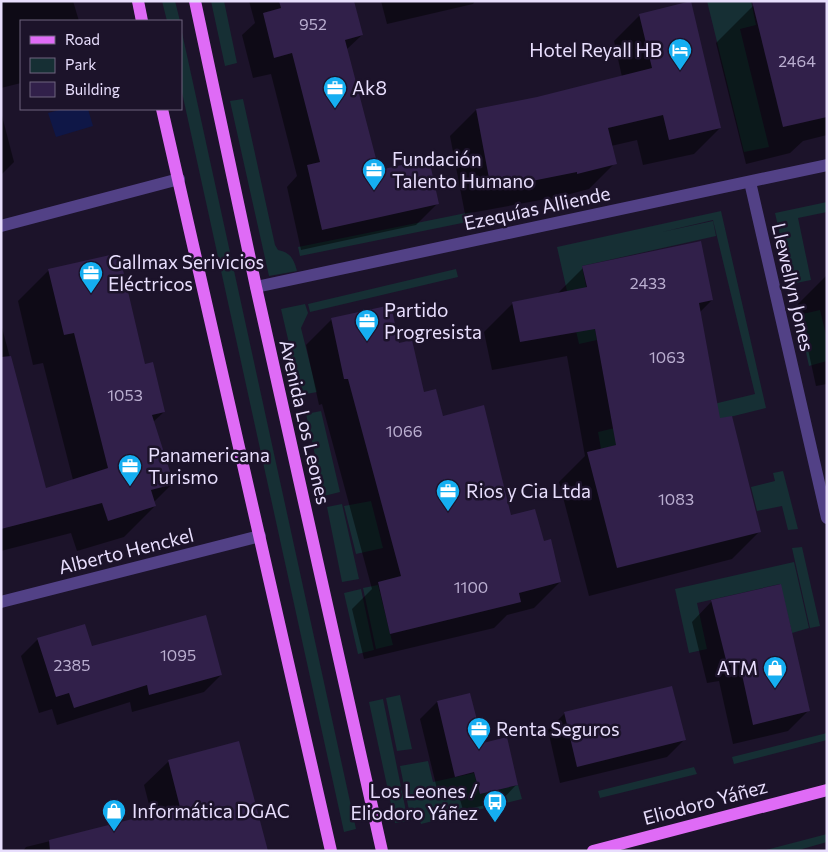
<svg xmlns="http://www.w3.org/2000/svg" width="828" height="852" font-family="Commissioner,sans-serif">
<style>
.green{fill:#162f34}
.water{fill:#0f1747}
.shadow{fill:#0007}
.building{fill:#31204a}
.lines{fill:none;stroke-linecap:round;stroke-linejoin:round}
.street{stroke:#524186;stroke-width:12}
.primary{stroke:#df6bf6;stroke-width:12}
.labels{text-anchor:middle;stroke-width:5;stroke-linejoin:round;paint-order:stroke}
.number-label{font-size:16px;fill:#baaed0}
.poi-label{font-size:19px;fill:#e8defd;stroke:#1c132a;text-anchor:start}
.street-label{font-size:19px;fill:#e8defd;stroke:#1c132a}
</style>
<rect width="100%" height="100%" fill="#1c132a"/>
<!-- green -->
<g class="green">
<polygon points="162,1 175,1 180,21 167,21"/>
<polygon points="211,1 224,1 237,63 225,66"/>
<polygon points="707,1 751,1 756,25 740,29 769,147 744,152"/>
<polygon points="181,28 356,829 344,832 181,88"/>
<path d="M243 99 275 245 278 250C290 252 294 259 297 271L269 276 230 101Z"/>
<polygon points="827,202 827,212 798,218 811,280 791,284 775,213"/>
<polygon points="721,211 766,408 601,449 598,432 755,394 713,220 662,232 713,221 716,236 582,266 597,340 579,344 557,247"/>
<polygon points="471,212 472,221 300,256 298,247"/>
<polygon points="456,269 458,277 310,312 308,304"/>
<polygon points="305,304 308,313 301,328 317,392 301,395 281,309"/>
<polygon points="820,310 827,339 827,361 809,366 798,315"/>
<polygon points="321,411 340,492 324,496 306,414"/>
<polygon points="783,471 798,529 788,530 782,506 757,511 751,487 775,481 773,473"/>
<polygon points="371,501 383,548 356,554 344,506"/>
<polygon points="342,504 359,579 342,582 327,507"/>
<polygon points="802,547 820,626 810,628 792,548"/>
<polygon points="794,562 809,628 792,633 780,584 697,603 707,649 689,653 675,589"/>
<polygon points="378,585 393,645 376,649 363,588"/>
<polygon points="361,589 374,650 358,654 344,593"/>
<polygon points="400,695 412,749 397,751 386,698"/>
<polygon points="383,699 408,821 395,823 369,702"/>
<polygon points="827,733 827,740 734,764 732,757"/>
<polygon points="428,761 433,782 474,773 480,794 518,785 522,799 421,824 419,818 411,820 400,766"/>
<polygon points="694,767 697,774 600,798 598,791"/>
<polygon points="827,834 827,842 795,851 762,851"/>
</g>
<!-- water -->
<polygon class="water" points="63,109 88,109 93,126 56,137 48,113"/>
<!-- shadow -->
<g class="shadow">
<polygon points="1,1 73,1 79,21 21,21 21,83 1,88"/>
<polygon points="249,1 353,1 362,35 346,50 378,171 437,204 416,225 301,250 287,187 297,176 271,74 253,78 242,35 255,23"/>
<polygon points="381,1 475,1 473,4 387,24"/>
<polygon points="827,1 827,135 803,141 790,153 746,164 716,43 754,5"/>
<polygon points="640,15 720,128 694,154 643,165 637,140 611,146 615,163 589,189 551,199 551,198 465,214 450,136 476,110 537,98 622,77 614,41"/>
<polygon points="1,112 14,162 1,175"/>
<polygon points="583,268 712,300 699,313 719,420 760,531 732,559 589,596 559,482 585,456 567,356 492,370 484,332 513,303 556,295"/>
<polygon points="49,270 164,412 153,422 173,483 154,502 155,506 124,537 77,551 71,533 1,551 1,324 45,489 73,480 43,363 33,365 18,301"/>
<polygon points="827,275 827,384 816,386 798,304"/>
<polygon points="332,319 398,345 423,393 442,417 510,516 543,543 560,582 534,608 507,615 494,628 364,659 352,609 372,589 322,404 319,405 306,345"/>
<polygon points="712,601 808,711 788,731 733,744 719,681 707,683 692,622"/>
<polygon points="38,639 91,647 221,675 204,692 132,712 130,702 57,725 52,709 39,713 21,656"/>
<polygon points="470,695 482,745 517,784 500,802 463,810 457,789 438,793 420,719 437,702"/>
<polygon points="565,713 684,740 667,757 560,783 548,730"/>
<polygon points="169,761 266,851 23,851 26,847 152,816 144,785"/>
</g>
<!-- building -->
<g class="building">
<polygon points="279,1 354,1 363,35 345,40 379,170 429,159 439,204 322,230 307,165 320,162 292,53 274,58 263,13 281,8"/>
<polygon points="691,1 721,128 669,140 663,115 608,128 617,164 577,174 577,172 491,189 476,109 537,97 652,68 639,14"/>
<polygon points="752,1 827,1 827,117 783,127"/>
<polygon points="701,241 713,300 699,303 720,418 732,416 761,532 617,568 587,452 616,445 595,329 520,342 512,302 587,287 582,266"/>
<polygon points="119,253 145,364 153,362 165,412 152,415 174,484 151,490 156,506 108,521 102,503 1,529 1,357 11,356 46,488 108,468 74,333 64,335 48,269"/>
<polygon points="391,305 399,343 412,340 424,392 436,389 443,416 484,405 511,515 535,509 544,541 551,539 561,582 519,593 521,602 390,634 378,582 401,576 348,379 344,379 331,318"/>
<polygon points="781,584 810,711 753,725 739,661 727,664 711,600"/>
<polygon points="206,615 222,675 149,695 147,685 74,708 69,693 56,697 37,638 85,624 92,646"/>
<polygon points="672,686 686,740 577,767 564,712"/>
<polygon points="470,693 483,743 507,737 518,785 480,794 474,772 455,777 437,701"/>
<polygon points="239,741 268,851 50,851 49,840 180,807 168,760"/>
</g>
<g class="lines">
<!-- street -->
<g class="street">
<polyline points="750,182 827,518"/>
<polyline points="1,226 179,179"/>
<polyline points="256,287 827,165"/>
<polyline points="1,602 260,536"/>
</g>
<!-- primary -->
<g class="primary">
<polyline points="138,1 142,21"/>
<polyline points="195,1 256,287 382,851"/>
<polyline points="162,109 331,851"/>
<polyline points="593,851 827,790"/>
</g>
</g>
<!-- icons -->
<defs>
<g id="hotel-pin" transform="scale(1.25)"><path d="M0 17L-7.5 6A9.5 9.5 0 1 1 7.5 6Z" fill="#15aef1" stroke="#1c132a"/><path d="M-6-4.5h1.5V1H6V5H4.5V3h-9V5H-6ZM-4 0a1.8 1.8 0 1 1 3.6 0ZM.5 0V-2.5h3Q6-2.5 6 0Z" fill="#fff"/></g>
<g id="office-pin" transform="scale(1.25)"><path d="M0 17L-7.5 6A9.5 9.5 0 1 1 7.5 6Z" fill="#15aef1" stroke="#1c132a"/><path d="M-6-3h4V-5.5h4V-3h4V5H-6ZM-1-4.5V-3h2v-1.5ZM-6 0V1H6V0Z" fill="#fff"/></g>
<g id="shop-pin" transform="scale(1.25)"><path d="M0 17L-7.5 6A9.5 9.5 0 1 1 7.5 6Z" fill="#15aef1" stroke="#1c132a"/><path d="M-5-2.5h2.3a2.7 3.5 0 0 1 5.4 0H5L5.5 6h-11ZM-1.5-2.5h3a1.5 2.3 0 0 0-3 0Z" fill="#fff"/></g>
<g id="bus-pin" transform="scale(1.25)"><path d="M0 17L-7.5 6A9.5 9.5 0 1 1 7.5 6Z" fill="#15aef1" stroke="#1c132a"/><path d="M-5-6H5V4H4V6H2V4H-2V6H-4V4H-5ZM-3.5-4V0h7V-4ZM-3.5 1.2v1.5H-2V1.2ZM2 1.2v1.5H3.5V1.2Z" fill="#fff"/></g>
</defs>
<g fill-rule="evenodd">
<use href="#hotel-pin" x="680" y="50"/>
<use href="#office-pin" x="335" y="88"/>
<use href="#office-pin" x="374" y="170"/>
<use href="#office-pin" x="91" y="273"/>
<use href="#office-pin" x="367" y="321"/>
<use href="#office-pin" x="130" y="466"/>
<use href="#office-pin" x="448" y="491"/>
<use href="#shop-pin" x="775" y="668"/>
<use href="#office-pin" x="479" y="729"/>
<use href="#bus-pin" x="495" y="802"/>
<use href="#shop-pin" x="114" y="811"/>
</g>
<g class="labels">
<!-- number labels -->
<g class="number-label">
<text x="313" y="30">952</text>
<text x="797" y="67">2464</text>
<text x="648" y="289">2433</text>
<text x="667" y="363">1063</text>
<text x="125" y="401">1053</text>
<text x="404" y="437">1066</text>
<text x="676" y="505">1083</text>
<text x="471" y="593">1100</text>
<text x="178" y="661">1095</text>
<text x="72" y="671">2385</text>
</g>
<!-- poi labels -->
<g class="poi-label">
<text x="662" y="57" text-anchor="end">Hotel Reyall HB</text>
<text x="352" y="95">Ak8</text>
<text x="392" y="166">Fundación<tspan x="392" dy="22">Talento Humano</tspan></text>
<text x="108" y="269">Gallmax Serivicios<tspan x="108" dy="22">Eléctricos</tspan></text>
<text x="384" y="317">Partido<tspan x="384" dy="22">Progresista</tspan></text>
<text x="148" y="462">Panamericana<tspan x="148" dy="22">Turismo</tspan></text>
<text x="466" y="498">Rios y Cia Ltda</text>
<text x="758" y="675" text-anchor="end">ATM</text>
<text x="496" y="736">Renta Seguros</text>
<text x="478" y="798" text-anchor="end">Los Leones /<tspan x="478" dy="22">Eliodoro Yáñez</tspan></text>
<text x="132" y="818">Informática DGAC</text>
</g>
<!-- street labels -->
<g class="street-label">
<text transform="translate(537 208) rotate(-12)" y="7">Ezequías Alliende</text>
<text transform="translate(793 287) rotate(77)" y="7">Llewellyn Jones</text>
<text transform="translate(305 422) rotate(77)" y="7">Avenida Los Leones</text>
<text transform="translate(126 551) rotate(-14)" y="7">Alberto Henckel</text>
<text transform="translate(705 802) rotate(-15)" y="7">Eliodoro Yáñez</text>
</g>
</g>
<!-- border -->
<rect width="828" height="852" fill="none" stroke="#e8defd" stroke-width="5"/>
<!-- legend -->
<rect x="20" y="20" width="162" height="90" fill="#1c132a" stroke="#6e647e"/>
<rect x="30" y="36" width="25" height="8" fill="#df6bf6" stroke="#6e647e"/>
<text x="65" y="45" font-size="15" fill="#e8defd">Road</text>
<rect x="30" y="58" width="25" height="15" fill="#162f34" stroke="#6e647e"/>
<text x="65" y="70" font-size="15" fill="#e8defd">Park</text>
<rect x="30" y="82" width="25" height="15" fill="#31204a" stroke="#6e647e"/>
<text x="65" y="95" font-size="15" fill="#e8defd">Building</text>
</svg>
